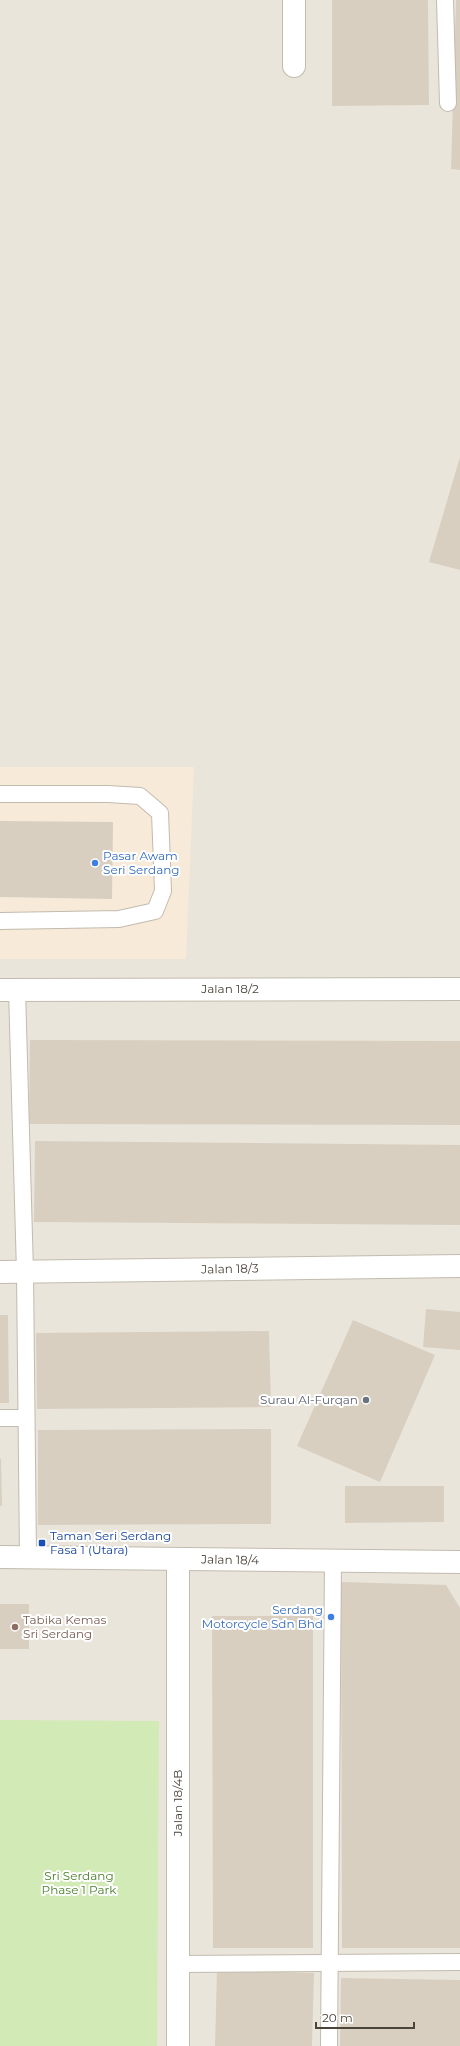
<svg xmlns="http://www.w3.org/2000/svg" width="460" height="2046" font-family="Montserrat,sans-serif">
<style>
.residential{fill:#eae5da}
.commercial{fill:#f7ead8}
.green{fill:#d2eab5}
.building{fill:#d8cfc1}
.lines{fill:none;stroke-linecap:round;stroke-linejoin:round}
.service-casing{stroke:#c2bbae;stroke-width:18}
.minor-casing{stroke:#c2bbae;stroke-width:24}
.service{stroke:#fff;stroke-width:16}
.minor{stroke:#fff;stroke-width:22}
.shop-dot{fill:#3f7fe0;stroke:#fff;stroke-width:1.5}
.worship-dot{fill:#6b7280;stroke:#fff;stroke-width:1.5}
.transit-dot{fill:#1a4fb4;stroke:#fff;stroke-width:1.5}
.education-dot{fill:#8d6e63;stroke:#fff;stroke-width:1.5}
.labels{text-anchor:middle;stroke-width:4;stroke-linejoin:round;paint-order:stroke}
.shop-label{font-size:12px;fill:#366cbe;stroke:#fff;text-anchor:start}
.street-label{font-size:12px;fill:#4b4439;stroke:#fff}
.worship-label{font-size:12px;fill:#5b616d;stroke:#fff;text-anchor:end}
.transit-label{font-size:12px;fill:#164399;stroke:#fff;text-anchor:start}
.education-label{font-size:12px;fill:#785e54;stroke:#fff;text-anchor:start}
.park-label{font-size:12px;fill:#4a7f2a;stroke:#fff}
</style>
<rect width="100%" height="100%" fill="#f6f3ec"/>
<!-- residential -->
<rect class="residential" x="0" y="0" width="460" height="2046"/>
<!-- commercial -->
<polygon class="commercial" points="0,767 194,767 186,959 0,959"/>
<!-- green -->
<polygon class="green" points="0,1720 159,1721 157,2046 0,2046"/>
<!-- building -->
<g class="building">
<polygon points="332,0 428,0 429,105 332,106"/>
<polygon points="456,0 460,0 460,170 451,169"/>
<polygon points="460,457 460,570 429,562"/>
<polygon points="0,821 113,822 112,899 0,897"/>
<polygon points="30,1040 460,1041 460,1125 29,1124"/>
<polygon points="35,1141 460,1145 460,1225 34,1222"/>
<polygon points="426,1309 460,1312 460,1350 423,1347"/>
<polygon points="0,1315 8,1315 9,1403 0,1403"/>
<polygon points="353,1320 435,1355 380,1482 297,1446"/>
<polygon points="269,1331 271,1407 37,1409 36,1333"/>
<polygon points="271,1429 271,1524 38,1525 38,1430"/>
<polygon points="0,1459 1,1459 2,1506 0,1506"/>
<polygon points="345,1486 444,1486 444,1522 345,1523"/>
<polygon points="341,1582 446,1585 460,1608 460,1948 342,1948"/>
<rect x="0" y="1604" width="29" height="45"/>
<polygon points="212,1616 313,1616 313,1948 213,1948"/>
<polygon points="217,1970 314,1973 312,2046 215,2046"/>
<polygon points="341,1978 460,1980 460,2046 340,2046"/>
</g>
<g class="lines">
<!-- service casing -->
<g class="service-casing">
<g id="service">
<polyline points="445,0 448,103"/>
<polyline points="0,794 108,794 140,796 160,813 163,891 155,911 119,919 0,921"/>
<polyline points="17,990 25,1272 28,1557"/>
<polyline points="0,1418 26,1418"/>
<polyline points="178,1964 460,1962"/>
<polyline points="329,2046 333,1561"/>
</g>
</g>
<!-- minor casing -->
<g class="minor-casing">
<g id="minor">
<polyline points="294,0 294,66"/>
<polyline points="0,990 460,989"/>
<polyline points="0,1272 460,1266"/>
<polyline points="0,1557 460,1562"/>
<polyline points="178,1559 178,2046"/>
</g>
</g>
<!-- service -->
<use href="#service" class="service"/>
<!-- minor -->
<use href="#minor" class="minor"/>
</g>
<!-- markers -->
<g class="shop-dot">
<circle cx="95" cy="863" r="4"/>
<circle cx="331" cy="1617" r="4"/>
</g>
<circle class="worship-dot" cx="366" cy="1400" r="4"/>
<rect class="transit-dot" x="38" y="1539" width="8" height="8" rx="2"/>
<circle class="education-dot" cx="15" cy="1627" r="4"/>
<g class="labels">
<!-- shop labels -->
<g class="shop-label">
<text x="103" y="860">Pasar Awam<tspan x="103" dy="14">Seri Serdang</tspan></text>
<text x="323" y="1614" text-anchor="end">Serdang<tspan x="323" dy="14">Motorcycle Sdn Bhd</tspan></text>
</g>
<!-- street labels -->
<g class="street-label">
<text x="230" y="993">Jalan 18/2</text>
<text transform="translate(230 1269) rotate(-1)" y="4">Jalan 18/3</text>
<text transform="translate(230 1560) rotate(1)" y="4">Jalan 18/4</text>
<text transform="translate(178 1803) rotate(-90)" y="4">Jalan 18/4B</text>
</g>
<!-- worship labels -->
<g class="worship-label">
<text x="358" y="1404">Surau Al-Furqan</text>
</g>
<!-- transit labels -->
<g class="transit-label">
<text x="50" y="1540">Taman Seri Serdang<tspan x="50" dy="14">Fasa 1 (Utara)</tspan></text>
</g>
<!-- education labels -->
<g class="education-label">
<text x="23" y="1624">Tabika Kemas<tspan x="23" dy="14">Sri Serdang</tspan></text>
</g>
<!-- park labels -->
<g class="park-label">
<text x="79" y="1880">Sri Serdang<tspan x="79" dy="14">Phase 1 Park</tspan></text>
</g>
</g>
<!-- scale -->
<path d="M316 2022v6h98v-6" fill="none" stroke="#4b4439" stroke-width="2"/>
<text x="322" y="2022" font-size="12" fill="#4b4439" stroke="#ffffff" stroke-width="3" paint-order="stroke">20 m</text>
</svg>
